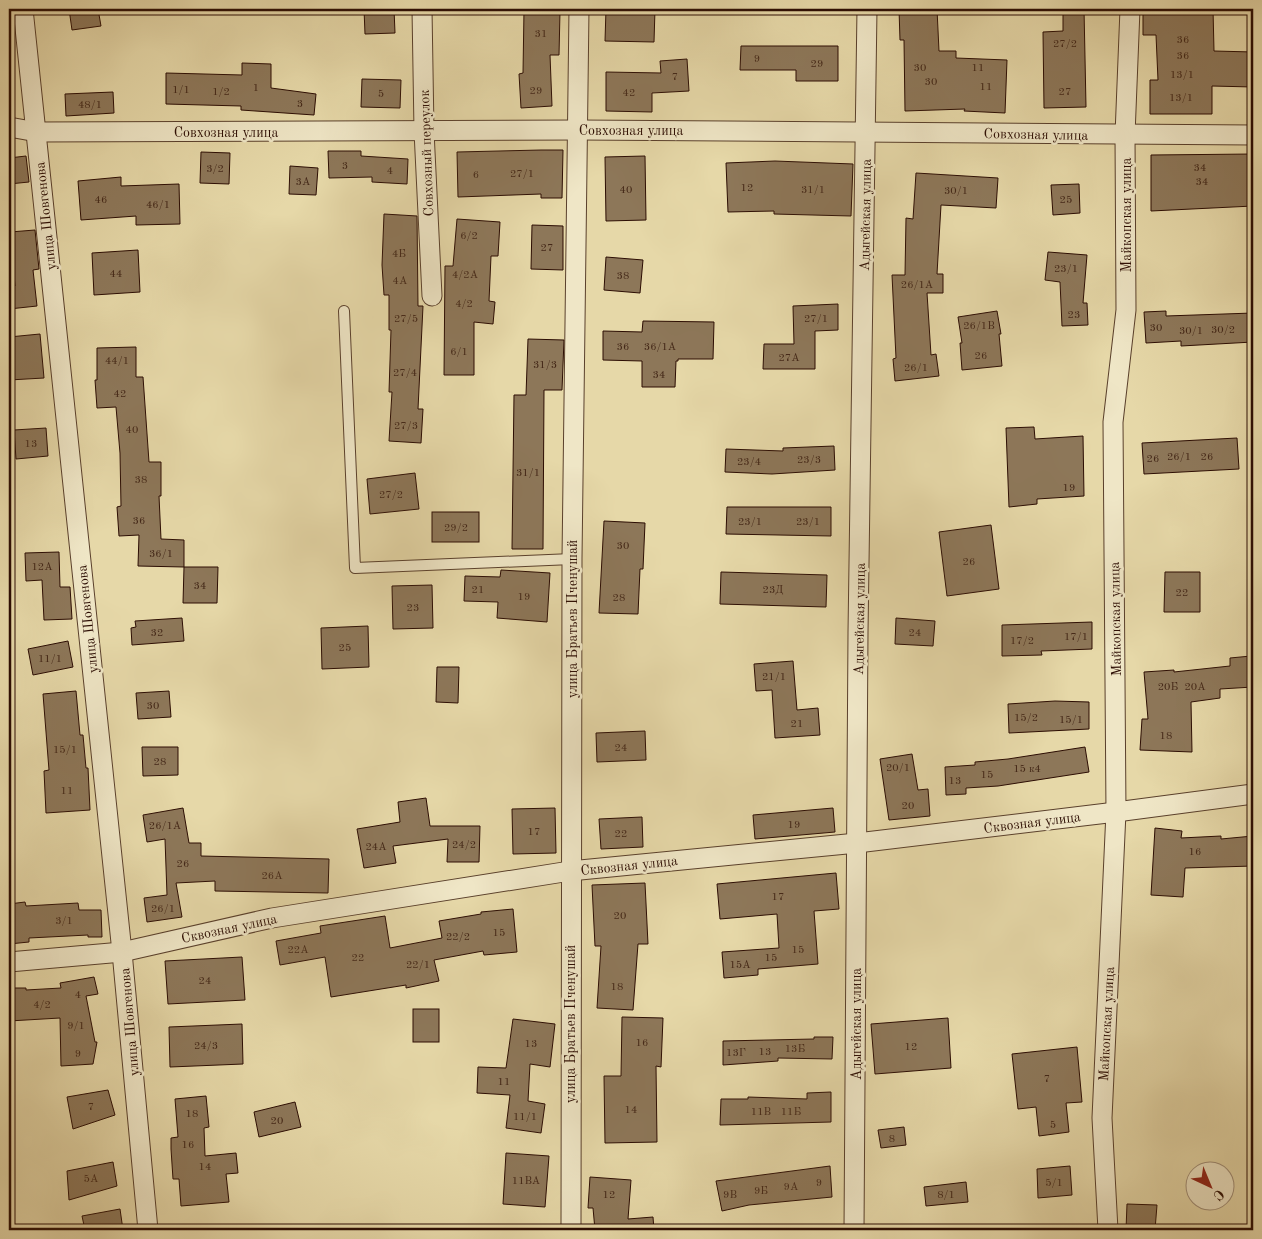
<svg xmlns="http://www.w3.org/2000/svg" width="1262" height="1239" font-family="'Old Standard TT',serif">
<style>
.building{fill:#8d7759;stroke:#2c0d03}
.lines{fill:none;stroke-linecap:round;stroke-linejoin:round}
.service-casing{stroke:#5a402c;stroke-width:12}
.minor-casing{stroke:#5a402c;stroke-width:21}
.service{stroke:#efe6c6;stroke-width:10}
.minor{stroke:#efe6c6;stroke-width:19}
.labels{text-anchor:middle;stroke-width:5;stroke-linejoin:round;paint-order:stroke}
.number-label{font-size:11px;fill:#442818}
.street-label{font-size:14px;fill:#2c0d03;stroke:#efe6c6}
</style>
<rect width="100%" height="100%" fill="#e6d8a8"/>
<filter id="stains"><feTurbulence type="fractalNoise" baseFrequency=".004" numOctaves="4"/><feColorMatrix values="0 0 0 0 .2 0 0 0 0 .09 0 0 0 0 .02 0 0 0 .5 -.17"/></filter>
<radialGradient id="worn" r=".72"><stop offset=".6" stop-color="#630" stop-opacity="0"/><stop offset="1" stop-color="#630" stop-opacity=".3"/></radialGradient>
<!-- building -->
<g class="building">
<polygon points="69,9 98,9 101,26 72,30"/>
<polygon points="364,9 394,9 395,33 365,34"/>
<polygon points="606,9 655,9 654,42 605,41"/>
<polygon points="899,9 937,9 939,51 956,51 956,58 1007,60 1005,113 964,111 965,109 905,111 904,40 900,40"/>
<polygon points="1063,9 1084,9 1086,107 1044,108 1043,32 1063,31"/>
<polygon points="1143,9 1213,9 1214,51 1253,52 1253,87 1212,86 1212,114 1150,114 1150,80 1158,80 1156,35 1143,35"/>
<polygon points="524,10 560,11 559,55 550,55 552,106 521,108 519,74 523,73"/>
<polygon points="741,46 838,46 838,81 796,81 796,70 740,70"/>
<polygon points="687,59 689,91 652,93 652,112 606,111 606,72 661,73 660,61"/>
<polygon points="242,63 271,64 271,88 316,94 314,115 241,110 241,106 166,104 166,73 242,75"/>
<polygon points="362,79 401,80 400,108 361,107"/>
<polygon points="113,92 114,113 66,116 65,94"/>
<polygon points="541,150 563,150 562,198 541,198 541,194 458,197 457,152"/>
<polygon points="328,151 361,151 361,156 408,159 407,184 372,182 372,177 329,178"/>
<polygon points="201,152 230,153 229,184 200,183"/>
<polygon points="1253,154 1253,206 1151,211 1151,155"/>
<polygon points="26,156 29,182 9,184 9,158"/>
<polygon points="645,156 646,220 606,221 605,157"/>
<polygon points="775,161 853,164 851,216 774,214 774,211 728,212 726,163"/>
<polygon points="290,166 318,168 316,195 289,194"/>
<polygon points="916,173 998,178 996,208 941,205 937,274 943,274 943,293 927,293 931,355 936,354 939,376 895,381 893,359 896,358 892,275 905,275 906,218 913,219"/>
<polygon points="121,177 121,186 179,184 180,224 136,225 136,216 81,220 78,181"/>
<polygon points="1079,184 1080,213 1053,215 1051,185"/>
<polygon points="384,214 417,216 418,306 423,306 418,409 423,409 421,443 389,441 392,392 389,392 391,330 389,330 389,295 384,295 382,265"/>
<polygon points="457,219 500,222 498,256 491,256 489,301 495,302 493,324 474,322 474,375 444,375 445,266 453,266"/>
<polygon points="532,225 563,226 563,270 531,269"/>
<polygon points="35,230 39,269 33,270 37,306 9,309 9,287 15,286 10,232"/>
<polygon points="138,250 140,292 94,295 92,253"/>
<polygon points="1048,252 1087,255 1083,303 1087,303 1088,325 1062,326 1060,282 1045,280"/>
<polygon points="606,257 643,260 640,293 604,290"/>
<polygon points="838,304 838,330 815,331 815,369 763,369 764,344 794,344 793,306"/>
<polygon points="997,311 1001,334 999,334 1002,366 962,370 960,343 962,343 958,317"/>
<polygon points="1166,311 1166,316 1253,313 1253,342 1181,346 1181,341 1146,343 1144,312"/>
<polygon points="643,321 714,322 713,359 678,359 678,361 676,361 675,387 642,387 642,361 603,360 603,331 642,332"/>
<polygon points="40,334 44,378 9,380 9,337"/>
<polygon points="528,339 564,340 562,390 544,390 543,549 512,549 514,395 526,395"/>
<polygon points="136,347 136,377 143,377 149,462 161,462 161,496 159,496 161,539 184,540 184,567 138,566 139,535 119,536 117,507 121,506 120,453 116,407 97,408 95,380 97,380 97,348"/>
<polygon points="1034,427 1035,439 1083,436 1084,496 1037,499 1037,504 1009,507 1006,428"/>
<polygon points="46,428 48,456 16,459 14,430"/>
<polygon points="1237,438 1239,469 1144,474 1142,443"/>
<polygon points="834,446 835,470 772,474 725,472 726,449 783,451 783,448"/>
<polygon points="415,473 419,509 370,514 367,479"/>
<polygon points="727,507 831,507 831,536 726,534"/>
<rect x="432" y="512" width="47" height="30"/>
<polygon points="604,521 645,523 643,569 640,569 638,614 599,613"/>
<polygon points="991,525 999,589 947,596 939,532"/>
<polygon points="59,552 60,587 70,587 72,619 44,620 42,580 26,581 25,553"/>
<polygon points="184,567 218,567 217,603 183,603"/>
<polygon points="501,570 550,573 547,622 497,618 498,602 464,601 465,576 500,577"/>
<polygon points="721,572 827,575 826,607 720,604"/>
<polygon points="1165,572 1200,572 1200,612 1164,612"/>
<polygon points="432,585 433,628 393,629 392,586"/>
<polygon points="182,618 184,641 132,645 131,628 136,627 135,621"/>
<polygon points="896,618 935,621 933,646 895,644"/>
<polygon points="1092,622 1092,649 1041,651 1042,655 1002,656 1002,625"/>
<polygon points="368,626 369,667 322,669 321,628"/>
<polygon points="68,641 73,667 33,675 28,649"/>
<polygon points="1251,656 1253,687 1220,689 1220,698 1191,702 1192,752 1140,750 1142,719 1148,719 1144,672 1174,670 1174,672 1230,666 1230,658"/>
<polygon points="793,661 797,710 818,708 820,735 775,738 772,690 756,691 754,664"/>
<polygon points="437,667 459,667 458,703 436,702"/>
<polygon points="76,691 80,735 83,735 86,768 88,768 90,810 46,813 44,771 49,770 43,694"/>
<polygon points="169,691 171,717 138,719 136,693"/>
<polygon points="1055,701 1089,702 1089,729 1009,733 1008,704"/>
<polygon points="645,731 646,760 597,762 596,733"/>
<polygon points="142,747 178,747 178,775 143,776"/>
<polygon points="1085,747 1089,772 998,786 966,788 966,794 946,795 945,767 975,765 975,762 1008,759"/>
<polygon points="912,754 918,790 928,789 930,816 889,820 880,759"/>
<polygon points="426,798 430,826 480,826 479,862 447,862 448,839 393,846 396,863 364,868 357,829 400,822 398,802"/>
<polygon points="183,808 189,843 201,843 201,856 329,859 328,893 215,891 215,881 176,883 182,917 147,922 144,898 167,895 165,839 147,842 143,815"/>
<polygon points="555,808 556,853 513,854 512,809"/>
<polygon points="833,808 835,832 755,839 753,815"/>
<polygon points="642,817 643,847 601,849 599,819"/>
<polygon points="1155,828 1182,831 1181,838 1221,836 1221,839 1253,836 1253,866 1185,868 1183,897 1151,895"/>
<polygon points="836,873 839,909 814,911 818,964 758,969 758,975 724,978 722,952 779,948 777,914 720,919 717,884"/>
<polygon points="645,883 648,944 638,944 633,1010 597,1008 601,946 595,946 592,885"/>
<polygon points="25,902 26,906 78,903 79,910 101,910 102,937 88,937 88,935 29,938 29,942 9,944 9,904"/>
<polygon points="513,909 517,952 484,955 483,951 434,960 439,981 406,988 406,985 331,997 325,957 280,965 276,941 321,933 320,926 385,916 390,948 442,938 439,921 481,914 481,912"/>
<polygon points="242,957 245,1000 168,1004 165,961"/>
<polygon points="94,977 98,994 86,996 95,1042 97,1042 93,1064 61,1066 60,1018 9,1021 9,988 26,988 26,990 61,988 60,983"/>
<rect x="413" y="1009" width="26" height="33"/>
<polygon points="622,1017 663,1018 661,1067 656,1066 657,1142 605,1143 604,1076 621,1076"/>
<polygon points="948,1018 951,1068 875,1074 871,1024"/>
<polygon points="513,1019 555,1024 550,1067 530,1064 528,1101 545,1104 541,1133 506,1128 510,1095 477,1093 478,1067 506,1068"/>
<polygon points="242,1024 243,1064 170,1067 169,1027"/>
<polygon points="814,1037 833,1037 832,1059 778,1058 778,1061 723,1065 723,1041 814,1039"/>
<polygon points="1077,1047 1082,1102 1066,1103 1069,1132 1039,1136 1036,1107 1018,1109 1012,1054"/>
<polygon points="108,1090 115,1115 73,1129 67,1097"/>
<polygon points="831,1092 831,1122 720,1125 721,1099 748,1099 748,1097 807,1099 807,1093"/>
<polygon points="206,1096 209,1127 204,1128 205,1156 236,1153 238,1173 226,1174 229,1202 181,1206 179,1179 173,1179 171,1149 171,1138 178,1137 175,1099"/>
<polygon points="295,1102 301,1127 259,1137 254,1112"/>
<polygon points="904,1127 906,1145 881,1148 878,1130"/>
<polygon points="506,1153 549,1156 545,1207 503,1204"/>
<polygon points="113,1162 117,1186 69,1200 67,1171"/>
<polygon points="830,1166 832,1197 749,1205 722,1211 716,1181"/>
<polygon points="1070,1166 1072,1195 1038,1198 1037,1169"/>
<polygon points="590,1177 631,1180 628,1219 653,1217 654,1230 595,1230 593,1208 588,1208"/>
<polygon points="966,1182 968,1202 926,1206 924,1187"/>
<polygon points="1127,1204 1157,1205 1155,1230 1126,1230"/>
<polygon points="120,1209 123,1230 85,1230 82,1216"/>
</g>
<g class="lines">
<!-- service casing -->
<g class="service-casing">
<polyline id="service" points="344,311 355,568 572,559"/>
</g>
<!-- minor casing -->
<g class="minor-casing">
<g id="minor">
<polyline points="23,9 122,952 148,1230"/>
<polyline points="422,9 424,131 432,296"/>
<polyline points="9,127 37,132 579,130 1253,135"/>
<polyline points="9,962 122,952 272,918 570,871 857,843 1116,812 1253,794"/>
<polyline points="571,1230 572,559 579,9"/>
<polyline points="854,1230 858,633 867,9"/>
<polyline points="1108,1230 1102,1118 1116,812 1113,422 1126,310 1125,135 1130,9"/>
</g>
</g>
<!-- service -->
<use href="#service" class="service"/>
<!-- minor -->
<use href="#minor" class="minor"/>
</g>
<g class="labels">
<!-- number labels -->
<g class="number-label">
<text x="541" y="37">31</text>
<text x="1183" y="43">36</text>
<text x="1065" y="47">27/2</text>
<text x="1183" y="59">36</text>
<text x="757" y="62">9</text>
<text x="817" y="67">29</text>
<text x="920" y="71">30</text>
<text x="978" y="71">11</text>
<text x="1182" y="78">13/1</text>
<text x="675" y="80">7</text>
<text x="931" y="85">30</text>
<text x="986" y="90">11</text>
<text x="256" y="91">1</text>
<text x="181" y="93">1/1</text>
<text x="536" y="94">29</text>
<text x="221" y="95">1/2</text>
<text x="1065" y="95">27</text>
<text x="629" y="96">42</text>
<text x="381" y="97">5</text>
<text x="1181" y="101">13/1</text>
<text x="300" y="107">3</text>
<text x="90" y="108">48/1</text>
<text x="345" y="169">3</text>
<text x="1200" y="171">34</text>
<text x="215" y="172">3/2</text>
<text x="390" y="174">4</text>
<text x="522" y="177">27/1</text>
<text x="476" y="178">6</text>
<text x="303" y="185">3А</text>
<text x="1202" y="185">34</text>
<text x="747" y="191">12</text>
<text x="626" y="193">40</text>
<text x="813" y="193">31/1</text>
<text x="956" y="194">30/1</text>
<text x="101" y="203">46</text>
<text x="1066" y="203">25</text>
<text x="158" y="208">46/1</text>
<text x="469" y="239">6/2</text>
<text x="547" y="251">27</text>
<text x="399" y="257">4Б</text>
<text x="1066" y="272">23/1</text>
<text x="116" y="277">44</text>
<text x="465" y="278">4/2А</text>
<text x="623" y="279">38</text>
<text x="400" y="284">4А</text>
<text x="917" y="288">26/1А</text>
<text x="464" y="307">4/2</text>
<text x="1074" y="318">23</text>
<text x="406" y="322">27/5</text>
<text x="816" y="322">27/1</text>
<text x="979" y="329">26/1В</text>
<text x="1156" y="331">30</text>
<text x="1223" y="333">30/2</text>
<text x="1191" y="334">30/1</text>
<text x="623" y="350">36</text>
<text x="660" y="350">36/1А</text>
<text x="459" y="355">6/1</text>
<text x="981" y="359">26</text>
<text x="789" y="361">27А</text>
<text x="117" y="364">44/1</text>
<text x="545" y="368">31/3</text>
<text x="916" y="371">26/1</text>
<text x="405" y="376">27/4</text>
<text x="659" y="378">34</text>
<text x="120" y="397">42</text>
<text x="406" y="429">27/3</text>
<text x="132" y="433">40</text>
<text x="31" y="447">13</text>
<text x="1179" y="460">26/1</text>
<text x="1207" y="460">26</text>
<text x="1153" y="462">26</text>
<text x="809" y="463">23/3</text>
<text x="749" y="465">23/4</text>
<text x="528" y="476">31/1</text>
<text x="141" y="483">38</text>
<text x="1069" y="491">19</text>
<text x="391" y="498">27/2</text>
<text x="139" y="524">36</text>
<text x="750" y="525">23/1</text>
<text x="808" y="525">23/1</text>
<text x="456" y="531">29/2</text>
<text x="623" y="549">30</text>
<text x="161" y="557">36/1</text>
<text x="969" y="565">26</text>
<text x="42" y="570">12А</text>
<text x="200" y="589">34</text>
<text x="478" y="593">21</text>
<text x="773" y="593">23Д</text>
<text x="1182" y="596">22</text>
<text x="524" y="600">19</text>
<text x="619" y="601">28</text>
<text x="413" y="611">23</text>
<text x="157" y="636">32</text>
<text x="915" y="636">24</text>
<text x="1076" y="640">17/1</text>
<text x="1022" y="644">17/2</text>
<text x="345" y="651">25</text>
<text x="50" y="662">11/1</text>
<text x="774" y="680">21/1</text>
<text x="1168" y="690">20Б</text>
<text x="1195" y="690">20А</text>
<text x="153" y="709">30</text>
<text x="1026" y="721">15/2</text>
<text x="1071" y="723">15/1</text>
<text x="797" y="727">21</text>
<text x="1166" y="739">18</text>
<text x="621" y="751">24</text>
<text x="65" y="753">15/1</text>
<text x="160" y="765">28</text>
<text x="898" y="771">20/1</text>
<text x="1027" y="772">15 к4</text>
<text x="987" y="778">15</text>
<text x="955" y="784">13</text>
<text x="67" y="794">11</text>
<text x="908" y="809">20</text>
<text x="794" y="828">19</text>
<text x="165" y="829">26/1А</text>
<text x="534" y="835">17</text>
<text x="621" y="837">22</text>
<text x="464" y="848">24/2</text>
<text x="376" y="850">24А</text>
<text x="1195" y="855">16</text>
<text x="183" y="867">26</text>
<text x="272" y="879">26А</text>
<text x="778" y="900">17</text>
<text x="163" y="912">26/1</text>
<text x="620" y="919">20</text>
<text x="64" y="924">3/1</text>
<text x="499" y="936">15</text>
<text x="458" y="940">22/2</text>
<text x="298" y="953">22А</text>
<text x="798" y="953">15</text>
<text x="358" y="961">22</text>
<text x="771" y="961">15</text>
<text x="418" y="968">22/1</text>
<text x="740" y="968">15А</text>
<text x="205" y="984">24</text>
<text x="617" y="990">18</text>
<text x="78" y="998">4</text>
<text x="42" y="1008">4/2</text>
<text x="76" y="1029">9/1</text>
<text x="642" y="1046">16</text>
<text x="531" y="1047">13</text>
<text x="206" y="1049">24/3</text>
<text x="911" y="1050">12</text>
<text x="795" y="1052">13Б</text>
<text x="765" y="1055">13</text>
<text x="736" y="1056">13Г</text>
<text x="78" y="1057">9</text>
<text x="1047" y="1082">7</text>
<text x="504" y="1085">11</text>
<text x="91" y="1110">7</text>
<text x="631" y="1113">14</text>
<text x="761" y="1115">11В</text>
<text x="791" y="1115">11Б</text>
<text x="192" y="1117">18</text>
<text x="525" y="1120">11/1</text>
<text x="277" y="1124">20</text>
<text x="1053" y="1128">5</text>
<text x="892" y="1142">8</text>
<text x="188" y="1148">16</text>
<text x="205" y="1170">14</text>
<text x="91" y="1182">5А</text>
<text x="526" y="1184">11ВА</text>
<text x="819" y="1186">9</text>
<text x="1054" y="1186">5/1</text>
<text x="791" y="1190">9А</text>
<text x="761" y="1194">9Б</text>
<text x="609" y="1198">12</text>
<text x="730" y="1198">9В</text>
<text x="946" y="1198">8/1</text>
</g>
<!-- street labels -->
<g class="street-label">
<text x="631" y="135">Совхозная улица</text>
<text x="226" y="137">Совхозная улица</text>
<text transform="translate(1036 134) rotate(1)" y="5">Совхозная улица</text>
<text transform="translate(426 153) rotate(-92)" y="5">Совхозный переулок</text>
<text transform="translate(865 215) rotate(-89)" y="5">Адыгейская улица</text>
<text transform="translate(1126 215) rotate(-90)" y="5">Майкопская улица</text>
<text transform="translate(45 216) rotate(-96)" y="5">улица Шовгенова</text>
<text transform="translate(87 619) rotate(-96)" y="5">улица Шовгенова</text>
<text transform="translate(572 619) rotate(-90)" y="5">улица Братьев Пченушай</text>
<text transform="translate(859 619) rotate(-89)" y="5">Адыгейская улица</text>
<text transform="translate(1115 619) rotate(-91)" y="5">Майкопская улица</text>
<text transform="translate(1032 822) rotate(-7)" y="5">Сквозная улица</text>
<text transform="translate(629 865) rotate(-6)" y="5">Сквозная улица</text>
<text transform="translate(229 928) rotate(-12)" y="5">Сквозная улица</text>
<text transform="translate(129 1022) rotate(-95)" y="5">улица Шовгенова</text>
<text transform="translate(570 1024) rotate(-90)" y="5">улица Братьев Пченушай</text>
<text transform="translate(856 1024) rotate(-90)" y="5">Адыгейская улица</text>
<text transform="translate(1106 1024) rotate(-87)" y="5">Майкопская улица</text>
</g>
</g>
<!-- margin -->
<rect width="1262" height="1239" fill="none" stroke="#e6d8a8" stroke-width="30"/>
<rect x="10" y="10" width="1242" height="1219" fill="none" stroke="#2c0d03" stroke-width="2.5"/>
<rect x="15" y="15" width="1232" height="1209" fill="none" stroke="#2c0d03"/>
<!-- north arrow -->
<g transform="translate(1210 1186) rotate(136)"><circle r="24" fill="#efe6c6" stroke="#a18f78"/>
<path d="M0-4L9 19L0 12L-9 19Z" fill="#8f2418"/>
<text y="-8" font-size="14" font-weight="bold" text-anchor="middle" fill="#2c0d03">С</text>
</g>
<rect width="100%" height="100%" filter="url(#stains)"/>
<rect width="100%" height="100%" fill="url(#worn)"/>
</svg>
